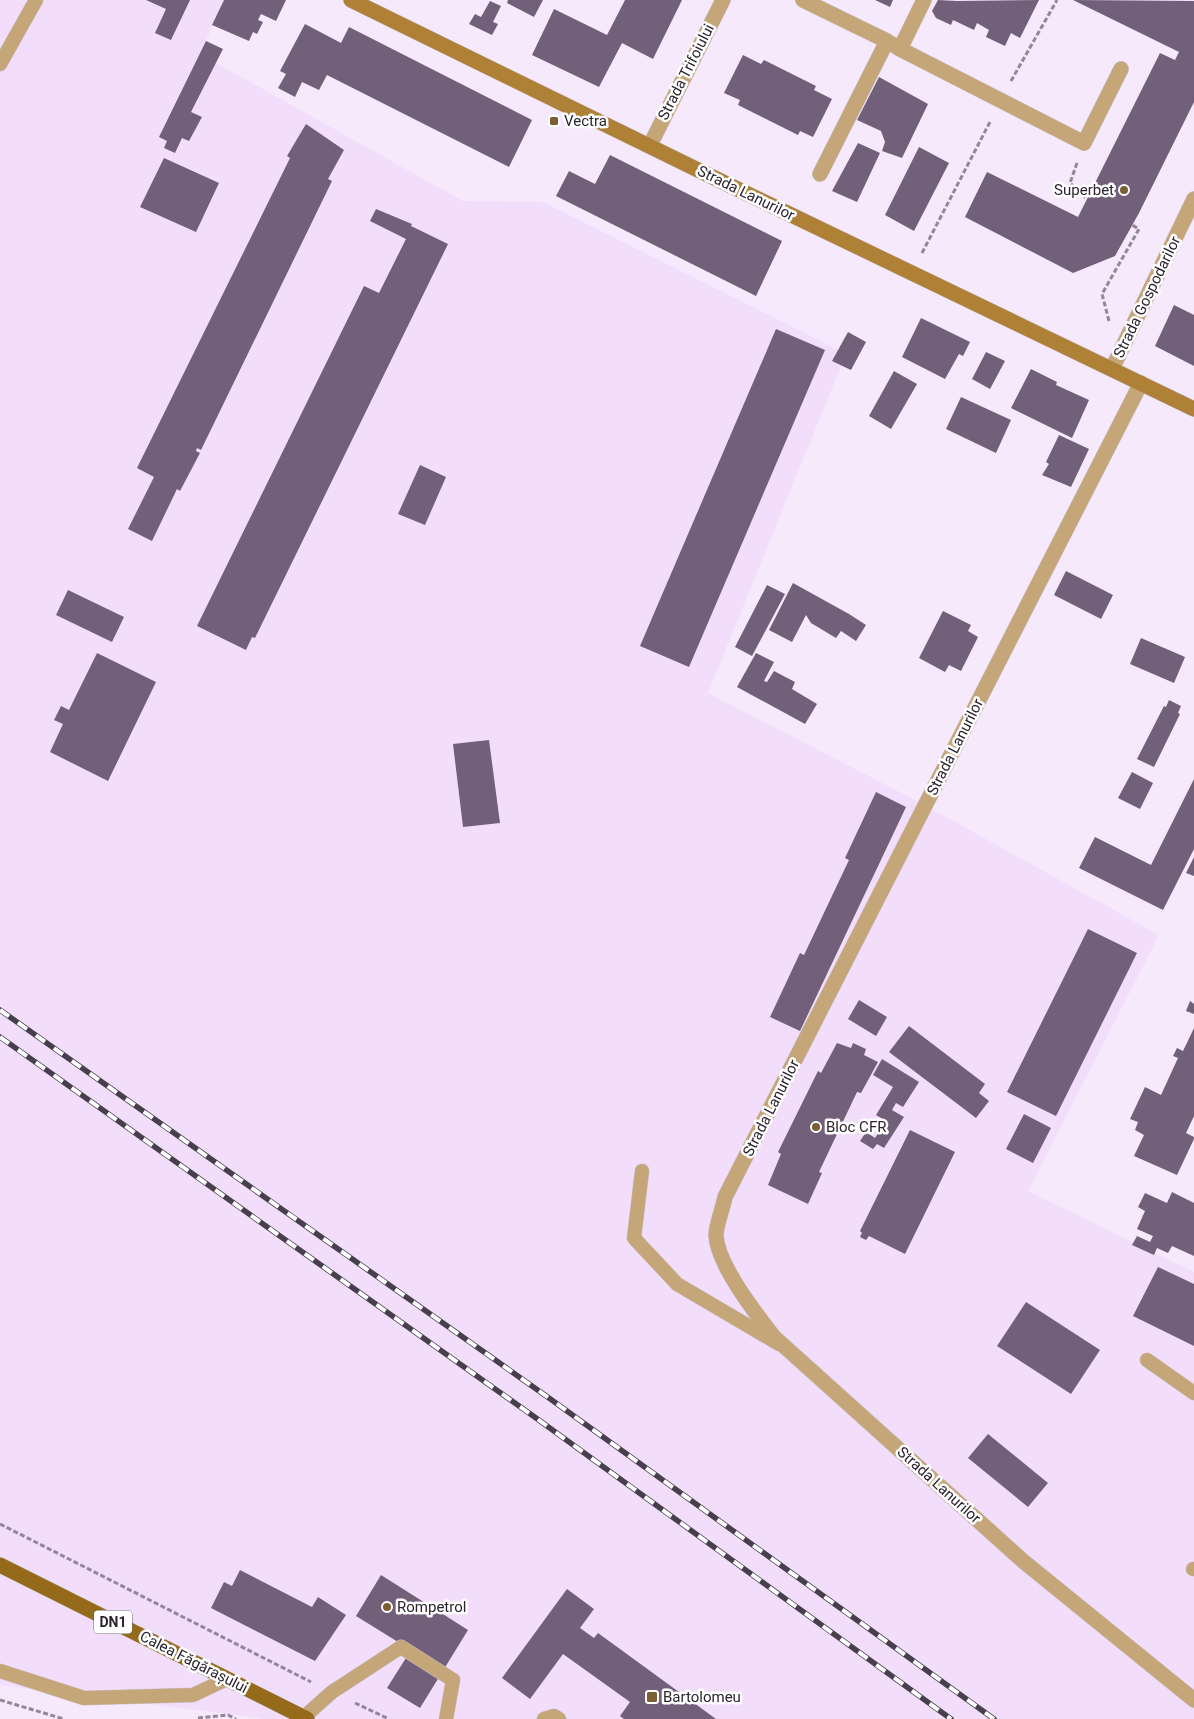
<svg xmlns="http://www.w3.org/2000/svg" width="1194" height="1719" font-family="Roboto,sans-serif">
<style>
.built{fill:#f2defb}
.building{fill:#72607a}
.lines{fill:none;stroke-linecap:round;stroke-linejoin:round}
.lane-casing{stroke:#d1c6d6;stroke-width:15}
.street-casing{stroke:#d1c6d6;stroke-width:16}
.secondary-casing{stroke:#d1c6d6;stroke-width:16}
.primary-casing{stroke:#d1c6d6;stroke-width:16}
.path{stroke:#918796;stroke-width:3;stroke-dasharray:5 2.5;stroke-linecap:butt}
.lane{stroke:#c4a679;stroke-width:14}
.street{stroke:#c4a679;stroke-width:15}
.secondary{stroke:#ae8137;stroke-width:15}
.primary{stroke:#956a1a;stroke-width:15}
.rail-casing{stroke:#47404c;stroke-width:5.5}
.rail{stroke:#fff;stroke-width:4;stroke-dasharray:11;stroke-linecap:butt}
.poi-dot{fill:#7b5f32;stroke:#fff;stroke-width:2}
.labels{text-anchor:middle;stroke-width:5;stroke-linejoin:round;paint-order:stroke}
.shield{fill:#fff;stroke:#6b666d;stroke-width:1}
.shield-label{font-size:14px;font-weight:bold;fill:#2b242f}
.street-label{font-size:15px;fill:#2b242f;stroke:#fff}
.poi-label{font-size:15px;fill:#2b242f;stroke:#fff;text-anchor:start}
</style>
<rect width="100%" height="100%" fill="#f6e9fb"/>
<!-- built -->
<polygon class="built" points="0,0 224,0 200,54 463,201 543,202 846,354 708,693 921,803 1159,935 1028,1191 1194,1272 1194,1719 265,1719 0,1685"/>
<!-- building -->
<g class="building">
<polygon points="146,0 190,0 171,40 155,33 166,9"/>
<polygon points="224,0 286,0 276,21 261,14 258,20 263,22 257,34 253,32 249,41 212,25"/>
<polygon points="508,0 543,0 534,17 507,3"/>
<polygon points="625,0 682,0 653,59 622,43 599,87 532,55 554,9 607,35"/>
<polygon points="875,0 893,0 890,7"/>
<polygon points="938,0 957,1 1039,0 1020,38 1011,33 1005,46 986,37 989,30 977,23 974,30 953,20 951,25 936,18 932,11"/>
<polygon points="1073,0 1194,1 1194,102 1139,213 1115,256 1073,273 965,217 987,172 1078,217 1160,53 1175,60 1179,52"/>
<polygon points="490,1 501,6 493,22 498,24 492,35 469,24 475,14 481,17"/>
<polygon points="305,24 341,43 349,27 532,120 509,167 327,75 319,90 302,82 295,97 278,88 286,74 280,71"/>
<polygon points="206,41 223,49 191,112 202,117 189,141 182,138 175,153 164,148 167,141 159,137"/>
<polygon points="743,55 761,64 764,60 816,86 814,90 832,99 813,137 800,131 798,135 738,105 740,100 724,93"/>
<polygon points="879,77 928,104 902,158 882,151 885,142 881,131 857,120"/>
<polygon points="306,124 344,150 328,179 332,181 201,450 197,448 196,451 200,453 180,491 177,489 152,541 128,529 154,477 137,468 290,158 287,156"/>
<polygon points="858,143 880,153 857,202 832,191"/>
<polygon points="919,147 949,163 914,231 885,215"/>
<polygon points="610,155 782,241 756,296 556,196 569,171 595,184"/>
<polygon points="164,158 219,183 196,232 140,207"/>
<polygon points="376,209 412,224 411,226 448,244 255,638 252,637 246,650 197,626 364,286 379,293 406,239 370,221"/>
<polygon points="1174,305 1194,315 1194,366 1155,346"/>
<polygon points="921,318 970,342 963,356 959,354 945,379 902,357"/>
<polygon points="776,329 825,350 689,667 640,646"/>
<polygon points="848,332 866,342 851,370 832,361"/>
<polygon points="986,352 1005,361 990,389 972,379"/>
<polygon points="1031,369 1057,382 1056,385 1089,400 1072,438 1011,408"/>
<polygon points="894,371 917,384 891,429 869,416"/>
<polygon points="961,397 1011,420 996,453 946,429"/>
<polygon points="1059,435 1089,449 1071,487 1042,475 1049,464 1046,462"/>
<polygon points="420,465 446,477 425,525 398,514"/>
<polygon points="1066,571 1113,595 1101,619 1054,595"/>
<polygon points="793,583 849,614 866,625 856,641 841,631 836,638 811,623 806,615 792,642 769,630"/>
<polygon points="767,585 785,594 752,656 735,647"/>
<polygon points="68,590 124,617 112,642 56,615"/>
<polygon points="943,611 971,625 968,631 978,637 961,671 949,665 945,672 919,658"/>
<polygon points="1141,638 1185,657 1174,683 1130,664"/>
<polygon points="97,653 156,682 108,781 50,752 63,724 54,720 61,706 69,710"/>
<polygon points="756,653 774,662 764,681 767,682 774,671 795,682 792,689 817,704 805,724 737,687"/>
<polygon points="1169,700 1181,706 1178,713 1180,714 1154,767 1137,759 1164,706 1166,707"/>
<polygon points="489,740 500,823 463,827 453,744"/>
<polygon points="1132,772 1153,783 1140,809 1118,798"/>
<polygon points="1194,779 1194,849 1163,910 1079,868 1095,837 1151,865"/>
<polygon points="876,792 906,807 800,1031 770,1017 800,953 804,955 849,860 845,858"/>
<polygon points="1194,857 1194,876 1186,873"/>
<polygon points="1088,929 1137,953 1056,1116 1007,1092"/>
<polygon points="859,1000 887,1017 876,1036 848,1019"/>
<polygon points="1190,1001 1194,1004 1194,1014 1186,1011"/>
<polygon points="909,1026 985,1084 979,1093 989,1101 976,1118 889,1052"/>
<polygon points="1194,1028 1194,1116 1186,1133 1194,1137 1194,1139 1177,1175 1134,1156 1144,1135 1135,1130 1138,1122 1130,1119 1145,1087 1161,1095 1178,1058 1173,1056 1177,1048 1183,1051"/>
<polygon points="837,1043 851,1048 853,1043 866,1049 864,1055 878,1062 861,1093 857,1092 819,1172 822,1173 808,1204 768,1185 781,1154 778,1152 818,1071 821,1073"/>
<polygon points="882,1059 919,1082 903,1107 896,1103 892,1110 904,1117 884,1148 877,1144 873,1149 860,1141 866,1132 875,1138 886,1121 876,1115 893,1087 873,1075"/>
<polygon points="1024,1114 1051,1128 1033,1163 1006,1149"/>
<polygon points="910,1130 955,1152 905,1254 869,1236 866,1240 860,1237 862,1233 860,1231"/>
<polygon points="1172,1192 1194,1203 1194,1256 1172,1246 1168,1253 1157,1248 1154,1255 1132,1245 1137,1236 1150,1242 1153,1236 1137,1229 1145,1211 1138,1207 1145,1193 1167,1203"/>
<polygon points="1158,1267 1194,1284 1194,1346 1133,1316"/>
<polygon points="1026,1302 1100,1350 1071,1394 997,1346"/>
<polygon points="988,1434 1048,1483 1028,1507 968,1458"/>
<polygon points="240,1570 312,1607 318,1597 346,1615 315,1661 211,1608 224,1582 232,1586"/>
<polygon points="381,1575 468,1630 420,1708 387,1688 411,1650 356,1616"/>
<polygon points="567,1589 594,1609 580,1628 594,1638 598,1633 716,1719 624,1719 620,1716 630,1702 563,1654 530,1699 502,1678"/>
</g>
<g class="lines">
<!-- lane casing -->
<g class="lane-casing">
<g id="lane">
<polyline points="0,64 36,0"/>
<polyline points="642,1171 634,1238 677,1284 779,1344"/>
<polyline points="1147,1360 1194,1393"/>
<polyline points="1193,1569 1194,1569"/>
<polyline points="0,1671 84,1698 193,1695 227,1679"/>
<polyline points="304,1717 332,1692 401,1647 453,1680 446,1719"/>
<polyline points="544,1719 554,1716 559,1719"/>
</g>
</g>
<!-- street casing -->
<g class="street-casing">
<g id="street">
<polyline points="803,0 887,41 820,174"/>
<polyline points="892,44 900,49 924,0"/>
<polyline points="900,49 1084,143 1121,69"/>
<polyline points="650,145 723,0"/>
<polyline points="1112,369 1194,199"/>
<path d="M1141 383 725 1197C723 1208 716 1225 716 1235 717 1264 756 1314 774 1337L1023 1561 1194 1700"/>
</g>
</g>
<!-- secondary casing -->
<g class="secondary-casing">
<polyline id="secondary" points="351,0 696,169 1194,409"/>
</g>
<!-- primary casing -->
<g class="primary-casing">
<polyline id="primary" points="0,1565 307,1719"/>
</g>
<!-- path -->
<g class="path">
<polyline points="1011,81 1057,0"/>
<polyline points="1077,163 1070,183 1087,199"/>
<polyline points="922,253 991,120"/>
<polyline points="1109,321 1102,294 1139,229 1132,225"/>
<polyline points="0,1524 311,1682"/>
<polyline points="0,1700 64,1719"/>
<polyline points="355,1703 389,1719"/>
<polyline points="198,1718 228,1715 236,1719"/>
</g>
<!-- lane -->
<use href="#lane" class="lane"/>
<!-- street -->
<use href="#street" class="street"/>
<!-- secondary -->
<use href="#secondary" class="secondary"/>
<!-- primary -->
<use href="#primary" class="primary"/>
<!-- rail casing -->
<g class="rail-casing">
<g id="rail">
<polyline points="0,1010 549,1398 994,1719"/>
<polyline points="0,1037 536,1418 951,1719"/>
</g>
</g>
<!-- rail -->
<use href="#rail" class="rail"/>
</g>
<!-- markers -->
<g class="poi-dot">
<rect x="549" y="116" width="10" height="10" rx="2.5"/>
<circle cx="1124" cy="190" r="5"/>
<circle cx="816" cy="1127" r="5"/>
<circle cx="387" cy="1607" r="5"/>
<rect x="646" y="1691" width="12" height="12" rx="2.5"/>
</g>
<g class="labels">
<!-- shield labels -->
<rect class="shield" x="94" y="1610.5" width="38" height="23" rx="4"/>
<g class="shield-label">
<text x="113" y="1627">DN1</text>
</g>
<!-- street labels -->
<g class="street-label">
<text transform="translate(686 72) rotate(-63)" y="5">Strada Trifoiului</text>
<text transform="translate(746 193) rotate(26)" y="5">Strada Lanurilor</text>
<text transform="translate(1147 297) rotate(-64)" y="5">Strada Gospodarilor</text>
<text transform="translate(955 747) rotate(-63)" y="5">Strada Lanurilor</text>
<text transform="translate(771 1108) rotate(-63)" y="5">Strada Lanurilor</text>
<text transform="translate(939 1485) rotate(42)" y="5">Strada Lanurilor</text>
<text transform="translate(194 1662) rotate(27)" y="5">Calea Făgărașului</text>
</g>
<!-- poi labels -->
<g class="poi-label">
<text x="564" y="126">Vectra</text>
<text x="1114" y="195" text-anchor="end">Superbet</text>
<text x="826" y="1132">Bloc CFR</text>
<text x="397" y="1612">Rompetrol</text>
<text x="663" y="1702">Bartolomeu</text>
</g>
</g>
</svg>
